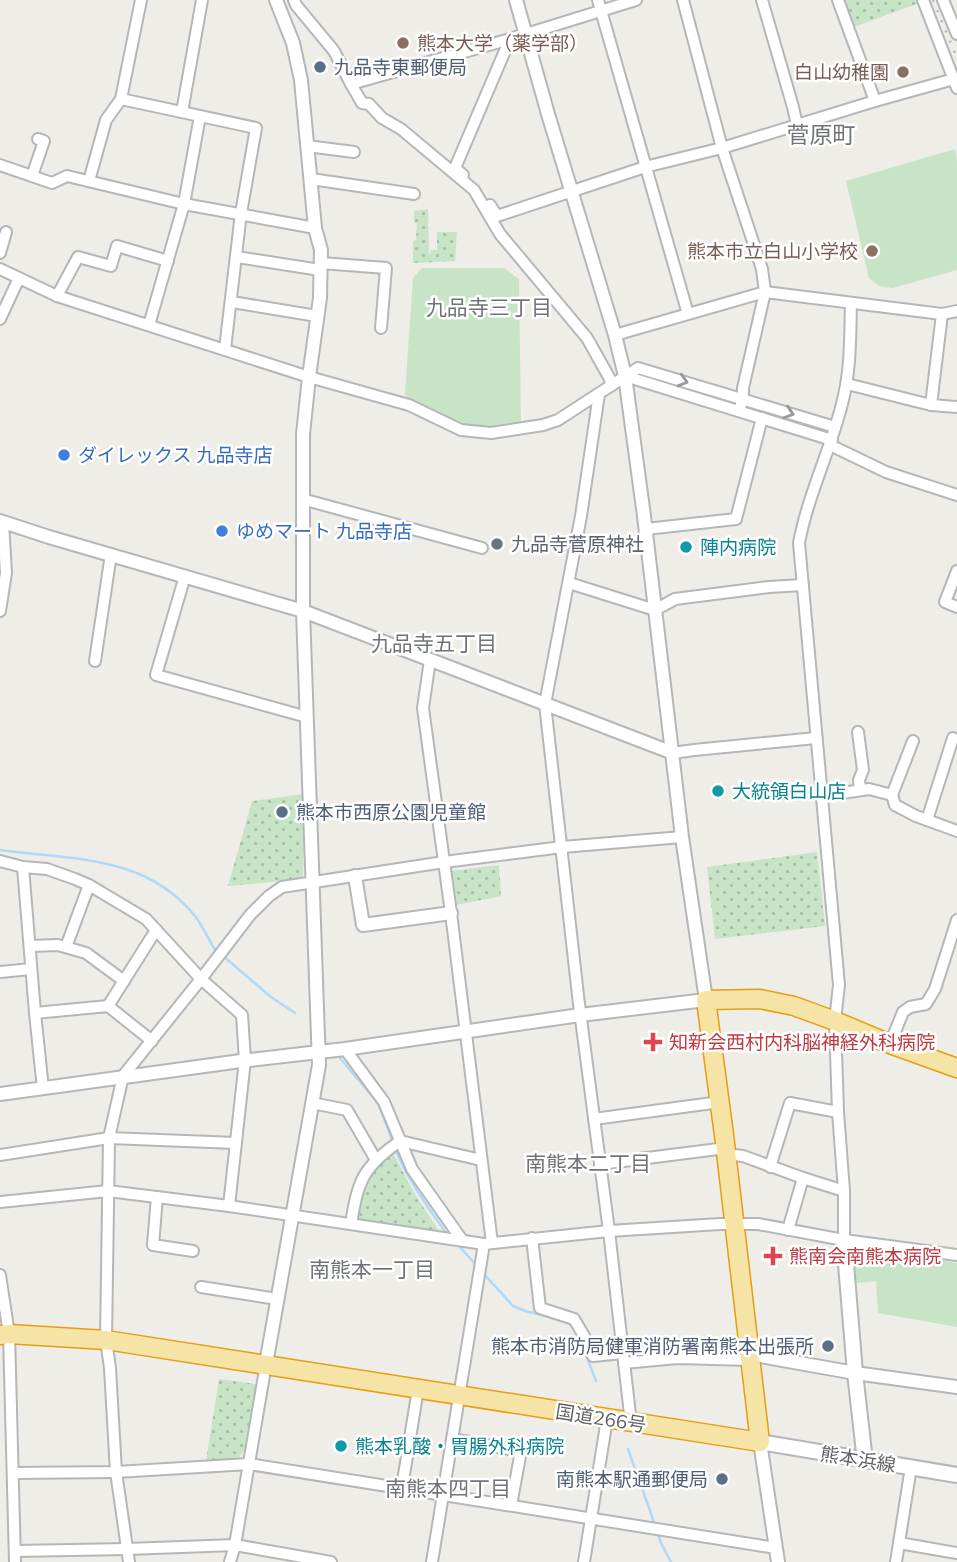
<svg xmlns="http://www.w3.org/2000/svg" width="957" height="1562" font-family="Mulish,'Noto Sans JP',sans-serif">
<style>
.green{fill:url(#green-dots)}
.pitch{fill:#c7e4c6}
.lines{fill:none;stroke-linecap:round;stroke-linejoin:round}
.stream{stroke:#aed9f8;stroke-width:2.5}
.minor-casing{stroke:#b4b7ba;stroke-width:14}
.tertiary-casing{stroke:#b4b7ba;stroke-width:16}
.secondary-casing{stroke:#b3b6ba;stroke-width:18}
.trunk-casing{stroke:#e39e13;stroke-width:21}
.minor{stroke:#fff;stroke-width:10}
.tertiary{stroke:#fff;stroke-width:12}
.secondary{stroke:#fff;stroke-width:14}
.trunk{stroke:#f6e4a6;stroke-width:18}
.rail{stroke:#b5b6b6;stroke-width:2.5;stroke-dasharray:2 9;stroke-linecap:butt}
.oneway{stroke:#96999c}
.education-dot{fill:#8d6e63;stroke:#fff;stroke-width:2.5}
.service-dot{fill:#5c6f8a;stroke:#fff;stroke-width:2.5}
.shop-dot{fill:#3f7fe0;stroke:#fff;stroke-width:2.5}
.worship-dot{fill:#6b7280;stroke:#fff;stroke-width:2.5}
.culture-dot{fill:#0f9aa8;stroke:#fff;stroke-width:2.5}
.health-dot{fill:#e0444e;stroke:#fff;stroke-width:2.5}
.labels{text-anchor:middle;stroke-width:5;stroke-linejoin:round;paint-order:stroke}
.education-label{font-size:19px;fill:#785e54;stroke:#fff;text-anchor:end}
.service-label{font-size:19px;fill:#4e5e75;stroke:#fff;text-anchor:start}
.shop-label{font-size:19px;fill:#366cbe;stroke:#fff;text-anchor:start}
.worship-label{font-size:19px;fill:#5b616d;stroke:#fff;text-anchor:start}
.culture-label{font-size:19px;fill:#0d838f;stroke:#fff;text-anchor:start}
.health-label{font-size:19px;fill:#be3a42;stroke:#fff;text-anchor:start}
.street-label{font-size:19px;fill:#5e6266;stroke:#fff}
.neighbourhood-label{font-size:21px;fill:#707478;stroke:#fff}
.quarter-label{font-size:23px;fill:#707478;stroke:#fff}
</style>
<defs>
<pattern id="green-dots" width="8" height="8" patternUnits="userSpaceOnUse" patternTransform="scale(1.75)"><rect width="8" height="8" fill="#c7e4c6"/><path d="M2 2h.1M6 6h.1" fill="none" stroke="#a5bca5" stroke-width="1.8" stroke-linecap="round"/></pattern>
</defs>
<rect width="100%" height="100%" fill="#efede7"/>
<!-- green -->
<g class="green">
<polygon points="841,0 917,0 919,3 851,28"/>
<polygon points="428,209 429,255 431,250 437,250 437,232 457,232 455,261 413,263 413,241 416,240 417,223 414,223 414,211"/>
<polygon points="304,794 303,879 228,886 252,801"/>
<polygon points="817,852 825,926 715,939 707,867"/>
<polygon points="499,865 501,896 457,905 452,871"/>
<path d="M393 1153 416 1196 439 1231 360 1220 357 1216C361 1186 367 1170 393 1153Z"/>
<polygon points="219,1379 256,1384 245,1449 237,1460 206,1461"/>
</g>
<!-- pitch -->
<g class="pitch">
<polygon points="955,149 957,161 957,270 893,288 879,286 869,278 846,181"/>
<polygon points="422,268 504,268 519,279 521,426 493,428 471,426 413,405 405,394 413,278"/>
<polygon points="858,1245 957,1263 957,1327 878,1313 876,1281 856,1283 854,1251"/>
</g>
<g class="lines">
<!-- stream -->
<g class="stream">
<polyline points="642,375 732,403"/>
<polyline points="748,408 828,433"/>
<path d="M0 850C71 860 145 854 195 916 202 925 208 938 214 948L218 952"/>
<polyline points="223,956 271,997 295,1013"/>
<polyline points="339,1057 378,1103 393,1142"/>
<path d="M395 1148C407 1179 427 1206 446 1233"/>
<polyline points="459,1246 477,1266"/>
<polyline points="484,1274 513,1306 525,1311 559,1319"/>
<polyline points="581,1342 596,1381"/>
<polyline points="628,1449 655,1525"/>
<polyline points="657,1531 661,1543 671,1562"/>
</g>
<!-- minor casing -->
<g class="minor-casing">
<g id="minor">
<polyline points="294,0 296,5 334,51 351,84"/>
<polyline points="598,0 688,314"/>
<polyline points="683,0 722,148 762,269 765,292 743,388 743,398 739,411"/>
<polyline points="762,0 793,107 797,125"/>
<polyline points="838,0 875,101"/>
<polyline points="923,0 957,88"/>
<polyline points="943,0 957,34"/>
<polyline points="121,99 256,128 241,213 225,349"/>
<polyline points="182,112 202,0"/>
<polyline points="307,146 354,152"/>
<polyline points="0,165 52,183 67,176 184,204 315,228"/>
<polyline points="463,175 455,168 510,39"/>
<polyline points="32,176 44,141 38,139"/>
<polyline points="311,179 414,194"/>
<polyline points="89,181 106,120 121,99 141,0"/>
<polyline points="490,205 497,216 645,167 722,148 875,101 954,79"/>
<polyline points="0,253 6,232"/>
<polyline points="237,257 320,270"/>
<polyline points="321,263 386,268 381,328"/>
<polyline points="0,269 57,296 309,377 409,405 461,430 491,433 543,425 558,420 638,368 835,427"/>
<polyline points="57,296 78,257 111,266 117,246 168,261"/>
<polyline points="232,302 317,316"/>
<polyline points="0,319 19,278"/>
<polyline points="149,325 184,204 200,116"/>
<polyline points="615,335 765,292 942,314 957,311"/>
<polyline points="625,376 832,440"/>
<polyline points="847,384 931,405 957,407"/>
<polyline points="611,386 610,379 587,338 500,234 474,190 401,129 382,118 369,104 362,103 351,84 510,39 636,0"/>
<polyline points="599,394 581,516 545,704 579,1004 609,1231 631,1423"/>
<polyline points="931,405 942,314"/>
<polyline points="830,445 886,472 957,495"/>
<polyline points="302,499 482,548"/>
<polyline points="646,529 736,519 762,418"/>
<polyline points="957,571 945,602 957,607"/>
<polyline points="185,576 156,675 307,717"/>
<polyline points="569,583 655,610 675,599 769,587 803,585"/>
<polyline points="0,611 6,573 3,522"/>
<polyline points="430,660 423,708 451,913 492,1243"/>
<polyline points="95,661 111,554"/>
<polyline points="858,732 863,770 859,780 860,790"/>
<polyline points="673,753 694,750 816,738"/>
<polyline points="892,795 913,741"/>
<polyline points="822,796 869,789 892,795 895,805 916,816 957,831"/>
<polyline points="927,820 953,738"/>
<polyline points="0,861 23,867 47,869 75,879 89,885 146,919 201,979 242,1015 245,1060 229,1206"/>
<polyline points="23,867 35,1013 43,1089"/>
<polyline points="30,946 58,945 86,953 124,981"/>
<polyline points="66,947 89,885"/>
<polyline points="0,972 31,969"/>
<polyline points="108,1006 156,930"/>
<polyline points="35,1013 108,1006 152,1041"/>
<polyline points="890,1044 903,1012 910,1007 926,1004 935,989 957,920"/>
<polyline points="345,1049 384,1102 412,1169 462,1240"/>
<polyline points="312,1103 347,1110 376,1160"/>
<polyline points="594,1119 720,1102"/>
<polyline points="726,1154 743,1156 803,1178 844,1191"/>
<polyline points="0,1155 109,1138 236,1143"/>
<polyline points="600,1164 726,1148"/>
<polyline points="770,1167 790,1103 838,1112"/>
<polyline points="157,1197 153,1245 193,1251"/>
<polyline points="0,1202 108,1191 229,1206 484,1244 609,1231 720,1224 758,1224 844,1240 957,1255"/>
<path d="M351 1224C358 1180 363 1167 400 1141L481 1160"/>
<polyline points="788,1230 803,1178"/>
<polyline points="532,1238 540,1308 574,1319 584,1336 593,1356 623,1353"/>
<path d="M844 1240V1191L838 1112 835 1021 839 985 799 543C808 495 830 451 842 404 851 369 850 339 851 303"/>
<polyline points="0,1275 9,1334 15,1562"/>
<polyline points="201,1287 277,1299"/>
<polyline points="624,1363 677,1358 750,1360"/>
<polyline points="452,1439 521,1451 511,1505"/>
<polyline points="14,1473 116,1472 249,1464 776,1548"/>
<polyline points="402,1487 418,1389"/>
<polyline points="899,1543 957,1553"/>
<polyline points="15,1551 127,1549 235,1545 331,1562"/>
<polyline points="129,1562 116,1472 110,1368 106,1340 109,1138 123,1076 201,979 250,915 269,896 282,887 444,862 562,847 682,837"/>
<polyline points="230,1562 235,1545 266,1364"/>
<polyline points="432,1562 484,1244"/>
<polyline points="584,1562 607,1419"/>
<polyline points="896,1562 911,1467"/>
</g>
</g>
<!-- tertiary casing -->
<g class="tertiary-casing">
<g id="tertiary">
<polyline points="0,521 49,537 303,611 673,753"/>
<polyline points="355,876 363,925 451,913"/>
<polyline points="0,1094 241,1061 345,1049 580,1015 706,1000 682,837 644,516 625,376 615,335 548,114 516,0"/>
<polyline points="749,1354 855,1373 957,1387"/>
<polyline points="266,1364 319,1065 303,611 303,434 309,377 320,298 321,250 315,228 301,80 293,43 276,0"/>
<polyline points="760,1442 778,1562"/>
</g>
</g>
<!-- secondary casing -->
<g class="secondary-casing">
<g id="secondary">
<polyline points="844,1240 855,1373 865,1461"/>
<polyline points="760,1442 957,1475"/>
</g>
</g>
<!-- trunk casing -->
<g class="trunk-casing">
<polyline id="trunk" points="0,1335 9,1334 106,1340 760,1442 724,1135 706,1000 760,999 794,1006 835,1021 890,1044 957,1068"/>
</g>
<!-- minor -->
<use href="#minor" class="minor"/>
<!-- tertiary -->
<use href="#tertiary" class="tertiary"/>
<!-- secondary -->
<use href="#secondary" class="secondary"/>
<!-- trunk -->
<use href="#trunk" class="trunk"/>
<!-- rail -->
<polyline class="rail" points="933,0 957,58"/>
</g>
<!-- one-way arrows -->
<defs><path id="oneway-chevron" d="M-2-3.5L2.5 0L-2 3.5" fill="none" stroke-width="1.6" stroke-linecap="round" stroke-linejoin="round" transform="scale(1.75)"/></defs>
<g class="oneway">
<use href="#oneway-chevron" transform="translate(683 381) rotate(16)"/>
<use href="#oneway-chevron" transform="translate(789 413) rotate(18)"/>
</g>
<!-- markers -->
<g class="education-dot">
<circle cx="403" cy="43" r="7"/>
<circle cx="903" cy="72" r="7"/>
<circle cx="872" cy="251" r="7"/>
</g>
<g class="service-dot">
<circle cx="320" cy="67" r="7"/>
<circle cx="282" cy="812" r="7"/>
<circle cx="828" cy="1346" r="7"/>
<circle cx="722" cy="1479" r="7"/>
</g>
<g class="shop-dot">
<circle cx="64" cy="455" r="7"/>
<circle cx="222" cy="531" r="7"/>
</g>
<circle class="worship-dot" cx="497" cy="544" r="7"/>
<g class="culture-dot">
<circle cx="686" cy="547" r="7"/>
<circle cx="718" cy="791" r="7"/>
<circle cx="341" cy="1446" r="7"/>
</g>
<g class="health-dot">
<path d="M649.5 1031.5h7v7h7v7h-7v7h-7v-7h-7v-7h7z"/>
<path d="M769.5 1245.5h7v7h7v7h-7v7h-7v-7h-7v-7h7z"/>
</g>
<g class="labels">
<!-- education labels -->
<g class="education-label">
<text x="417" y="50" text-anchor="start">熊本大学（薬学部）</text>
<text x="889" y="79">白山幼稚園</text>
<text x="858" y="258">熊本市立白山小学校</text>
</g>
<!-- service labels -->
<g class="service-label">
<text x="334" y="74">九品寺東郵便局</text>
<text x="296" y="819">熊本市西原公園児童館</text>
<text x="814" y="1353" text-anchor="end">熊本市消防局健軍消防署南熊本出張所</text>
<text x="708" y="1486" text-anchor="end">南熊本駅通郵便局</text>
</g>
<!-- shop labels -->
<g class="shop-label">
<text x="78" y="462">ダイレックス 九品寺店</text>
<text x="236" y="538">ゆめマート 九品寺店</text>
</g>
<!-- worship labels -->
<g class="worship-label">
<text x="511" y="551">九品寺菅原神社</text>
</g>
<!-- culture labels -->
<g class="culture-label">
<text x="700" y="554">陣内病院</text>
<text x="732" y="798">大統領白山店</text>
<text x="355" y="1453">熊本乳酸・胃腸外科病院</text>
</g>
<!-- health labels -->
<g class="health-label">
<text x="669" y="1049">知新会西村内科脳神経外科病院</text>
<text x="789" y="1263">熊南会南熊本病院</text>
</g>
<!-- street labels -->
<g class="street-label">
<text transform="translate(601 1418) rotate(9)" y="7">国道266号</text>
<text transform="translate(858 1459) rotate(9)" y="7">熊本浜線</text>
</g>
<!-- neighbourhood labels -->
<g class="neighbourhood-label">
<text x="489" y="315">九品寺三丁目</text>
<text x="434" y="651">九品寺五丁目</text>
<text x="588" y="1171">南熊本二丁目</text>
<text x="372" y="1277">南熊本一丁目</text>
<text x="448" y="1496">南熊本四丁目</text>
</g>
<!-- quarter labels -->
<g class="quarter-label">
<text x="821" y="143">菅原町</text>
</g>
</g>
</svg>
